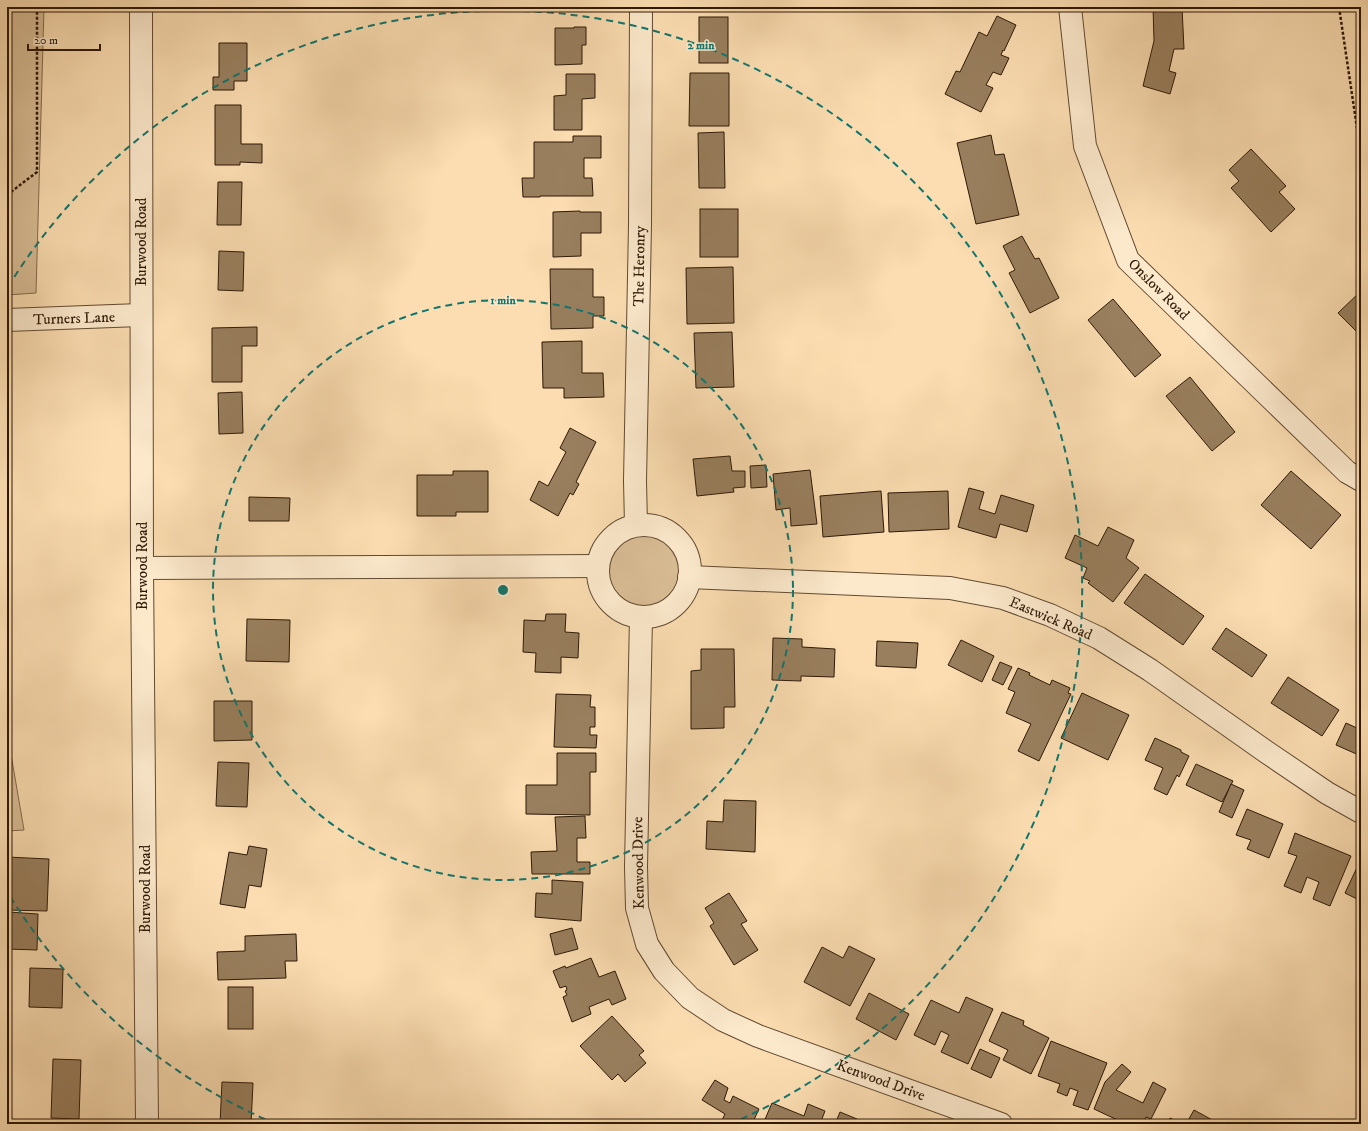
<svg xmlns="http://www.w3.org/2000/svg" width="1368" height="1131" font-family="'IM FELL DW Pica',serif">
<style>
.green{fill:#d8bc94;stroke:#836a4c}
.water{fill:#b59a77;stroke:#7f6649}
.building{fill:#997f5e;stroke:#2e1905}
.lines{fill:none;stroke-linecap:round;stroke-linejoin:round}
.minor-casing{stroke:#614a30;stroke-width:24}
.path{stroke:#2e1905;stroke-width:2.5;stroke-dasharray:3 2;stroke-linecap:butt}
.minor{stroke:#fce9cc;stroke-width:22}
.ring{fill:none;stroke:#0f766e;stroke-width:2;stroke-dasharray:7 5}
.labels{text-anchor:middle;stroke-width:3;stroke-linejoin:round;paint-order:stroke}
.street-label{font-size:15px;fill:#2e1905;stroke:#fce9cc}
.centre{fill:#0f766e;stroke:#fce9cc;stroke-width:2}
.ring-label{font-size:12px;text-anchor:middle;font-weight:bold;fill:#0f766e;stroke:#fce9cc;stroke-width:3;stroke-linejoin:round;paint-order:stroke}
</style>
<rect width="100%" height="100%" fill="#fbddb1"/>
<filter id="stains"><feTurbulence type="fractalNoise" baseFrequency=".005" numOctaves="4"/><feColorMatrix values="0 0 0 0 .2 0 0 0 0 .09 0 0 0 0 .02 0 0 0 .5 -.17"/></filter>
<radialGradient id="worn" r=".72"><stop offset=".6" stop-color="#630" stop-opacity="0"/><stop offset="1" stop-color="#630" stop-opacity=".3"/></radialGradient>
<!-- green -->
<g class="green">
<polygon points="7,7 44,7 36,293 7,295"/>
<path d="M644 533 669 542 681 557 682 577 675 595 661 607 644 610 623 604 608 590C606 569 604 550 626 538 631 535 639 534 644 533Z"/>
<polygon points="7,731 24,830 7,831"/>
</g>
<!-- water -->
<polygon class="water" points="1356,7 1361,7 1361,77"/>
<!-- building -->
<g class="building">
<polygon points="1153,7 1182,7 1184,49 1174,49 1169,71 1176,73 1170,94 1143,86 1154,41"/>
<polygon points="997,16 1016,25 1004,51 1003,50 1001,55 1009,58 1001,75 993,72 986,85 993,88 981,112 945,94 956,71 960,72 979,32 987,36"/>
<rect x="699" y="17" width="29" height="46"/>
<polygon points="574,27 586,27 586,45 582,45 582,64 555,65 555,28 574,28"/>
<polygon points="219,43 247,43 247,81 234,81 234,90 213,90 213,77 219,77"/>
<polygon points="690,73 729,73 729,126 689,126"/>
<polygon points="566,74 595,74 595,98 582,99 582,130 554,130 554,96 566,95"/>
<polygon points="215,105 241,105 241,144 262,144 262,163 240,162 240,165 215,165"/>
<polygon points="724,132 725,188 699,188 698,133"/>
<polygon points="991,135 995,155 1004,154 1019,215 976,224 957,143"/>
<polygon points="573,136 601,136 601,158 584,158 584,178 592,178 593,196 540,196 540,197 523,197 522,178 534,178 534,142 573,142"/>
<polygon points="1251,149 1286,186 1279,192 1295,209 1271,232 1231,188 1239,181 1229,170"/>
<polygon points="218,182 242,182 241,225 217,225"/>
<rect x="700" y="209" width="38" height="48"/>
<polygon points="580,211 580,212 601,212 601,233 581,233 581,256 553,257 553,212"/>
<polygon points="1022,236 1035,259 1039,258 1059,298 1030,313 1009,273 1015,270 1003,246"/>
<polygon points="219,251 244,252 243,291 218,290"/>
<polygon points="733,267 734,323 687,324 686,268"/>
<polygon points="550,269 593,269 593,297 604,297 604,316 593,316 593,328 551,329"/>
<polygon points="1361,291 1361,336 1338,313"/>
<polygon points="1113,299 1161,355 1135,377 1088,320"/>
<polygon points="257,327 257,346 242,346 242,382 212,382 212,328"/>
<polygon points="732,332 734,387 696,388 694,333"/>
<polygon points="582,341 582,373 603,373 604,397 564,398 564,388 543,388 542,342"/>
<polygon points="1190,377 1235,432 1212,451 1166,396"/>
<polygon points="242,392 243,433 219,434 218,393"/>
<polygon points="570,428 596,442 576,482 579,484 573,495 570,493 558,516 530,500 539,481 548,486 566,452 560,448"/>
<polygon points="730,456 732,471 745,471 745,487 733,488 734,492 697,496 693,459"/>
<polygon points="766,465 767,487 751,488 750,466"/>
<polygon points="810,470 817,524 791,526 790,508 776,510 773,474"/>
<polygon points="453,471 488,471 488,512 456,512 456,516 417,516 417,475 453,475"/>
<polygon points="1291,471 1341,515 1311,549 1261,505"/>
<polygon points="969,488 984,492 979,509 995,514 1001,495 1034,505 1027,532 1000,524 996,538 958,527"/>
<polygon points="881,491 884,532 823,537 820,496"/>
<polygon points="948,491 949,529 889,532 888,493"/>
<polygon points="249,497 290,498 289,521 249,521"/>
<polygon points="1108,527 1134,540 1126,558 1139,568 1113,602 1088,583 1090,581 1083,578 1087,568 1065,558 1075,535 1098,546"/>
<polygon points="1145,574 1204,616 1183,645 1124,603"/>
<polygon points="546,614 566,614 565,632 579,633 578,658 561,657 561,673 535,672 536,653 523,652 524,620 545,621"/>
<polygon points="247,619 290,620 289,662 246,661"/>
<polygon points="1226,628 1267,655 1252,677 1212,649"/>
<polygon points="773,638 802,639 802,647 835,649 834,677 801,676 801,681 772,680"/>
<polygon points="961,640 994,656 982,682 948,665"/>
<polygon points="877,641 918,643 916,668 876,666"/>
<polygon points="701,649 734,649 735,707 724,707 724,728 691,729 691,671 701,670"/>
<polygon points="1000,662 1012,667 1003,685 992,680"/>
<polygon points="1018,668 1030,673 1029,675 1050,685 1052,680 1070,688 1068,693 1071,694 1039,761 1018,751 1031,724 1006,713 1015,692 1008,689"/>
<polygon points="1288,677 1339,710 1322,736 1271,703"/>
<polygon points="1082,693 1129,715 1108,760 1061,738"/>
<polygon points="556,694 591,695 590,707 595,707 595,727 590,727 590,735 597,735 596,748 554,747"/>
<polygon points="214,701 252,701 252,740 214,741"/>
<polygon points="1346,723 1359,729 1361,725 1361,756 1336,745"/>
<polygon points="1155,738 1181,750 1181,752 1189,756 1179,777 1177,775 1167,795 1154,789 1163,768 1145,760"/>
<polygon points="557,753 596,753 596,772 590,772 590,815 526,814 526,785 557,785"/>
<polygon points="218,762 249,763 247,807 216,806"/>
<polygon points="1196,764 1233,781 1222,802 1186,785"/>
<polygon points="1231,784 1244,790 1232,818 1219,812"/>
<polygon points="724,800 756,801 755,852 706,849 707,821 723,822"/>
<polygon points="1247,809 1283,824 1269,858 1247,849 1251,840 1236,835"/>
<polygon points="585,816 586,838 577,838 577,862 590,862 590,874 532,874 531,852 557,851 555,817"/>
<polygon points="1295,833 1351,856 1330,906 1313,899 1319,882 1307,877 1301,893 1284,886 1297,856 1288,853"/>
<polygon points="249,846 267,849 261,887 249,885 245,908 220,904 229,852 247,855"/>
<polygon points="7,857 49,859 47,911 7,910"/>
<polygon points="1360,861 1361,862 1361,901 1345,893"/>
<polygon points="552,880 583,882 581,921 535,917 536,893 552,894"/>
<polygon points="729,893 747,921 741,924 758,950 734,965 710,926 714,923 705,908"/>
<polygon points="8,912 38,914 37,950 7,949"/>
<polygon points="572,928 578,949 555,955 550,934"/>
<polygon points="296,934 297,961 285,961 286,978 218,980 217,952 245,951 245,936"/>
<polygon points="849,946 875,959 850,1006 804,982 822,947 843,958"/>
<polygon points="591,958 599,977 615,971 626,999 612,1005 609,999 589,1007 591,1014 572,1022 563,997 567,995 565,991 567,990 566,986 560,988 553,971 565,966 566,968"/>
<polygon points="30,968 63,969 62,1008 29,1007"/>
<rect x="228" y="987" width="25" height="42"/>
<polygon points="869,993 909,1014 896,1040 856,1019"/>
<polygon points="966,997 993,1009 968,1064 941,1052 949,1035 941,1031 935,1045 914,1035 931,1000 959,1013"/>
<polygon points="1002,1012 1024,1021 1023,1025 1049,1038 1031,1074 1003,1060 1008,1050 989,1041"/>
<polygon points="612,1016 644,1051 639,1055 646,1063 625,1082 618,1074 612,1080 580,1046"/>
<polygon points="1051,1041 1107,1063 1088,1110 1073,1105 1078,1091 1070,1088 1067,1096 1057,1092 1060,1084 1038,1076"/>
<polygon points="980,1049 1000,1058 991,1078 971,1069"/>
<polygon points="53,1059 81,1060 79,1119 51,1118"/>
<polygon points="1122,1064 1131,1072 1116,1090 1143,1103 1153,1082 1166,1089 1151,1119 1146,1117 1143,1124 1126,1124 1094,1109 1105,1082"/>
<polygon points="715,1080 728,1088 724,1100 730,1103 733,1096 759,1109 752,1124 720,1124 725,1114 702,1100"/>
<polygon points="222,1082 253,1083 251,1124 220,1124"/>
<polygon points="772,1103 804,1116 808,1104 825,1111 820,1124 763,1124"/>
<polygon points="1194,1110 1216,1122 1215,1124 1186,1124"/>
<polygon points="840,1112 857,1119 855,1124 835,1124"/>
<polygon points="1170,1118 1182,1124 1167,1124"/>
</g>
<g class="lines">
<!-- minor casing -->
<g class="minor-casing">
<g id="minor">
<polyline points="141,7 142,568 147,1124"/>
<polyline points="1070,7 1085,146 1128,260 1347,472 1361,480"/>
<polyline points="7,320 140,315"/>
<polyline points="636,525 635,481 640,225 641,7"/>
<circle cx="644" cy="571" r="46"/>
<polyline points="142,568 598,566"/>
<polyline points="689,577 950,588 1003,598 1050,615 1099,638 1150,670 1265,751 1327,793 1361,812"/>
<polyline points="641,617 636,867 637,908 647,944 664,971 690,998 723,1020 758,1036 1001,1124"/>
</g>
</g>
<!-- path -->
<g class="path">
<polyline points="1339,7 1357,128 1361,134"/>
<polyline points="7,195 37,172 37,7"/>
</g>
<!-- minor -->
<use href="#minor" class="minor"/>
</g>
<!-- distance rings -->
<g class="ring">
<circle cx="503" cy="590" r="290"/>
<path d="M276 1124A580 580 0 0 1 8 893M8 287A580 580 0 1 1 730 1124"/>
</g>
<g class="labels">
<!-- street labels -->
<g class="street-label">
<text transform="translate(141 242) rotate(-90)" y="5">Burwood Road</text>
<text transform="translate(639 266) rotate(-89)" y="5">The Heronry</text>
<text transform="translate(1159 289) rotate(45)" y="5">Onslow Road</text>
<text transform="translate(74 318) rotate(-2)" y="5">Turners Lane</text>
<text transform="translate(142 566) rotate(-90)" y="5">Burwood Road</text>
<text transform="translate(1051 618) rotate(23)" y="5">Eastwick Road</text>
<text transform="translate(638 863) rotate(-91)" y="5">Kenwood Drive</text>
<text transform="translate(145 889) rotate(-90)" y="5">Burwood Road</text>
<text transform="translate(881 1080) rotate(20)" y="5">Kenwood Drive</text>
</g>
</g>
<circle cx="503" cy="590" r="6" class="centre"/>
<g class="ring-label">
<text x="701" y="49">2 min</text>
<text x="503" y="304">1 min</text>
</g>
<!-- margin -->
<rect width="1368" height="1131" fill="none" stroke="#fbddb1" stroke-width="24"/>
<rect x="8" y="8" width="1352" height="1115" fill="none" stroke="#2e1905" stroke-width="2"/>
<rect x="12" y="12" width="1344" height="1107" fill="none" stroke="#2e1905"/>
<!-- scale -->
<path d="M28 44v6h72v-6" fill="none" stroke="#2e1905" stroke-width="2"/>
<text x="34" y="44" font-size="12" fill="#2e1905" stroke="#fce9cc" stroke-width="3" paint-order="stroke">20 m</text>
<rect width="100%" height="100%" filter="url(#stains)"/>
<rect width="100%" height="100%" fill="url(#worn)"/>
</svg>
